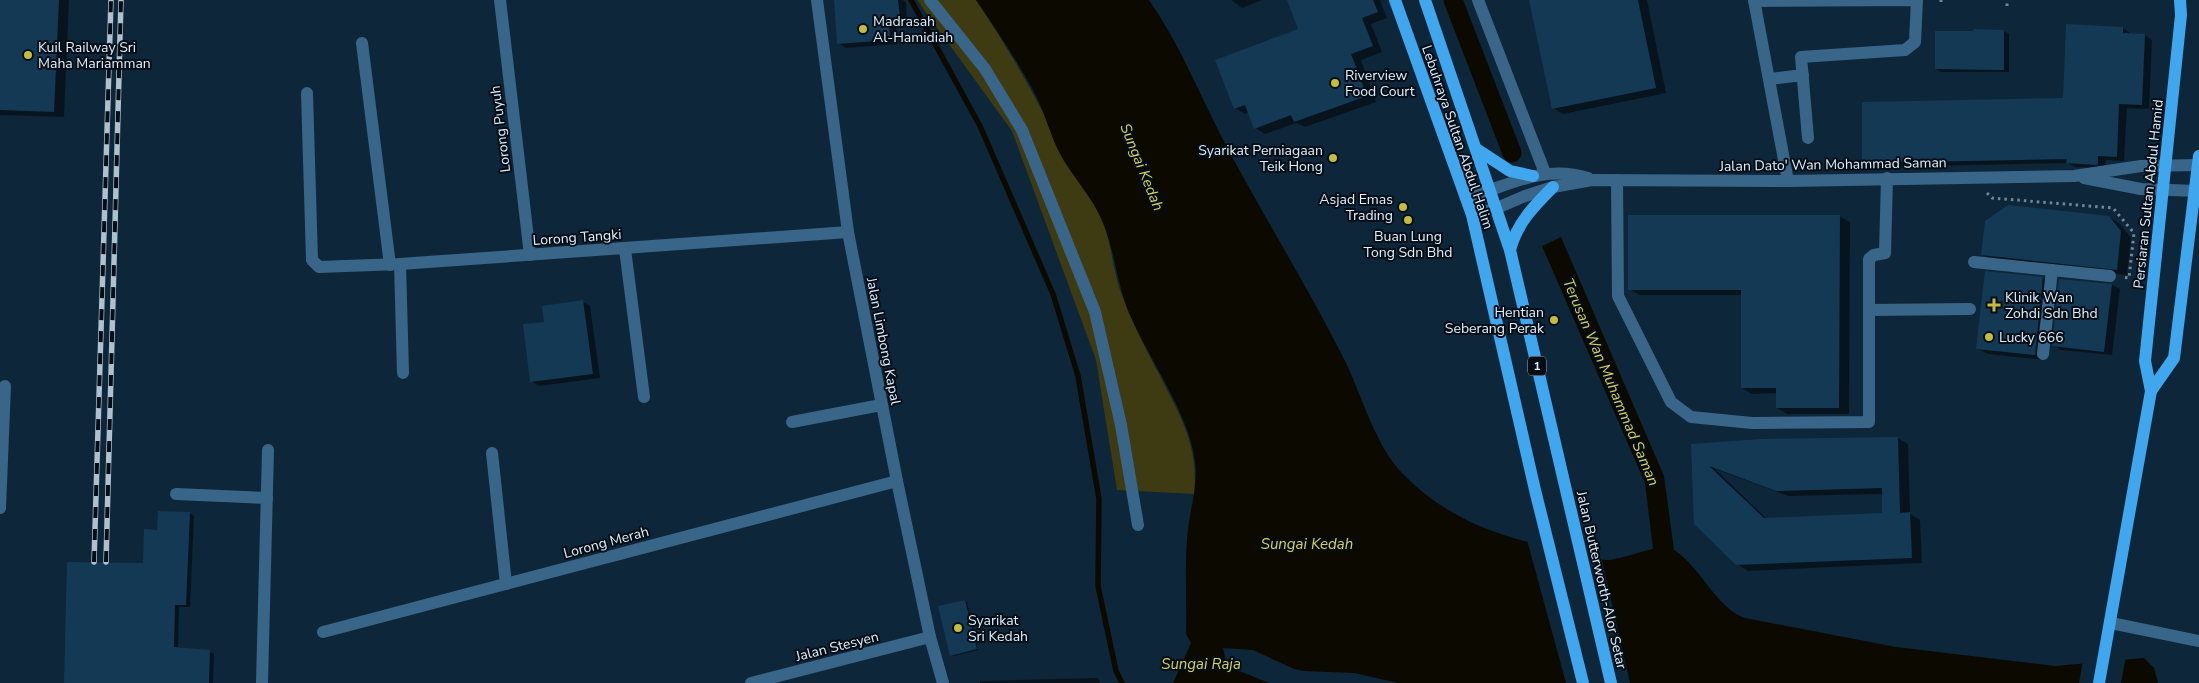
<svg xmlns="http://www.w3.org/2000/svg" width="2199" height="683" font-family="'Nunito Sans',sans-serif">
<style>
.green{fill:#3e3b12}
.water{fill:#0c0a00}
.pier{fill:#0e2639}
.shadow{fill:#0007;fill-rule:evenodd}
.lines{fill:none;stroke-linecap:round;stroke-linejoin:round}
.stream{stroke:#0c0a00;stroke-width:5.5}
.canal{stroke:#0c0a00;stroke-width:19}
.building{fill:#143954;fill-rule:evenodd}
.path{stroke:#738797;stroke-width:3;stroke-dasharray:2.5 4;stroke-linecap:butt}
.minor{stroke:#396688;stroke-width:12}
.major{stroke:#40a6ee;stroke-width:12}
.rail-casing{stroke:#afc0ce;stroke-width:5.5}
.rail{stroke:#050e17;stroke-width:4;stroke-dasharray:11;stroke-linecap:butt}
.poi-dot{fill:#c5bc3d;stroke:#050e17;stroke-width:2}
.labels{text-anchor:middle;stroke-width:4;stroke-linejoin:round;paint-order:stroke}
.shield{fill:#050e17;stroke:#9facb7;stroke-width:1}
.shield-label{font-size:12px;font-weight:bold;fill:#e1f0fc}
.poi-label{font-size:14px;fill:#e1f0fc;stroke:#050e17;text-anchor:start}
.street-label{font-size:14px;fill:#e1f0fc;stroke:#050e17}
.water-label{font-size:15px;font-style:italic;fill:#d9d15f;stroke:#050e17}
</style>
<rect width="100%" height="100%" fill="#0e2639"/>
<!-- green -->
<path class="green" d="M917 0H976C1014 56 1045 114 1075 175 1084 191 1097 206 1104 224 1111 245 1113 269 1120 290 1131 320 1147 351 1162 380 1182 419 1199 448 1194 494L1117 490 1096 360 1012 131Z"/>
<!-- water -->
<path class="water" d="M976 0H1149C1181 46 1201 98 1227 147 1264 217 1306 284 1342 355 1361 391 1374 445 1403 474 1448 520 1500 537 1562 550 1576 553 1591 558 1605 560 1615 561 1642 551 1653 549L1645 483 1542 246 1561 237 1664 476 1674 550C1701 567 1716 608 1745 618L1896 647 2055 666 2144 658 2154 668 2158 683H1398L1354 673 1304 671 1294 669 1253 650 1223 648 1227 666 1269 683H1173L1191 643 1186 634C1187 600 1184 563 1188 529 1191 506 1198 484 1195 461 1188 411 1149 360 1129 313 1117 284 1115 252 1103 223 1093 197 1072 177 1059 152 1050 134 1045 114 1036 96 1019 63 997 31 976 0Z"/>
<!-- pier -->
<g class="pier">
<polygon points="1527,540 1601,556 1630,683 1566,683"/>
<polygon points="2126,656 2121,683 2079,683 2083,661"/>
</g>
<!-- shadow -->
<g class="shadow">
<polygon points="0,0 69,0 64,117 0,115"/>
<polygon points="835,0 902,0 906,2 907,21 896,22 898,44 846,48 838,43"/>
<polygon points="1231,0 1262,0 1242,8"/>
<polygon points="1288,0 1380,0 1387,18 1371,24 1382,52 1361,60 1376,102 1305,127 1296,123 1265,134 1255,128 1249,112 1245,114 1235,108 1299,29"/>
<polygon points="1531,0 1647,0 1666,93 1563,114 1553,108"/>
<polygon points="2123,28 2130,33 2130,35 2145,35 2152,40 2149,109 2127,108 2124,161 2106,160 2105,168 2075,167 2068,163 1871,167 1863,162 2064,99"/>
<polygon points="2004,31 2009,34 2009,72 1941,72 1936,69"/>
<polygon points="1839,216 1850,222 1849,414 1787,414 1777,408 1777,393 1752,394 1742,388 1742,295 1640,295 1629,289"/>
<polygon points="2109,217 2120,224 2131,238 2127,275 1993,260 1982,254"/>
<polygon points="2043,278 2053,284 2045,360 1988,354 1977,348"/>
<polygon points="2112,285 2120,289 2112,355 2061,350 2053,345"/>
<polygon points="583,302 590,306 600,378 539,386 532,382 546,323"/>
<path d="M1898 438 1908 444 1910 514 1920 520 1922 563 1748 571 1737 564 1692 445ZM1715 469 1788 496 1883 494 1884 515 1768 520Z"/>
<polygon points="189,513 194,516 190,607 179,607 178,649 209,652 214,654 213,683 65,683 145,565 158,531"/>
<polygon points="965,601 967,602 978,650 954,656 951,655"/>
<polygon points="1098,678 1100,683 980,683 980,681"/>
</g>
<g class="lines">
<!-- stream -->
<polyline class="stream" points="911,0 980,126 1053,294 1078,376 1099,499 1098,586 1116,671 1122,683"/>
<!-- canal -->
<polyline class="canal" points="1453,0 1512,153"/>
</g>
<!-- building -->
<g class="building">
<polygon points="0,0 59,0 54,112 0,110"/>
<polygon points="834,0 898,0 900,17 889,18 890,40 837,44"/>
<polygon points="1287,0 1373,0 1378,12 1362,18 1373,46 1351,54 1367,96 1294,122 1291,115 1254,129 1245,105 1234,109 1215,60 1298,29"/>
<polygon points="1529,0 1638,0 1656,88 1552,109"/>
<polygon points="2066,24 2123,27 2123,33 2145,34 2142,105 2119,104 2117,157 2098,156 2098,164 2096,165 2066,163 2067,159 1862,163 1862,102 2063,98"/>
<polygon points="1973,29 2004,30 2004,70 1935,69 1935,31 1973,31"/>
<polygon points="2008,205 2109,216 2121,231 2117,270 1981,255 1985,221"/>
<polygon points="1628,215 1840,215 1839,408 1776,408 1776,388 1741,388 1741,290 1628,290"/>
<polygon points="1985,271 2043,277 2035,355 1976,349"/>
<polygon points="2059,279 2112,284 2104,352 2052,346"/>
<polygon points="583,300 593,374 530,382 523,324 544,322 542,306"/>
<path d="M1898 437 1900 513 1910 512 1912 558 1736 565 1694 524 1691 444 1761 439ZM1709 466 1776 491 1882 488V513L1764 518Z"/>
<polygon points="158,511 190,512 186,605 175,605 174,647 210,650 209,683 64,683 67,562 143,563 144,529 157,530"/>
<polygon points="965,600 977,649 950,656 938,606"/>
</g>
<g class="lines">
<!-- path -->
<g class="path">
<polyline points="1941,2 1941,0"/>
<polyline points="2007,6 2007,0"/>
<polyline points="1987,193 1992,198 2113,208 2134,233 2129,278 2122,277"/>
</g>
<!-- minor -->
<g class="minor">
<polyline points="500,0 530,255"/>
<polyline points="817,0 848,232 897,481 930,637 943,683"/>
<polyline points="930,0 985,69 1022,130 1095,312 1121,425 1138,525"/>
<polyline points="1478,0 1545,173"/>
<polyline points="1754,0 1788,181"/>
<polyline points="1754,1 1917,0 1915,42 1905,50 1801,57 1808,138"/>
<polyline points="362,43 390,265"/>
<polyline points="1770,79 1803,75"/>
<polyline points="307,93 312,260 319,267 400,264 848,232"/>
<polyline points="2084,178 2141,189 2199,191"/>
<polyline points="1617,180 1618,296 1671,402 1691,417 1752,423 1869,422 1869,259 1874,255 1885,253 1887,178"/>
<path d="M1466 198C1508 186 1543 164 1588 178"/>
<polyline points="1472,215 1497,208 1525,196 1553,187 1592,180 1788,181 2074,176 2141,166 2199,165"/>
<polyline points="625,249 644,397"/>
<polyline points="1974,262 2110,276"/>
<polyline points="400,264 403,373"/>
<polyline points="1869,310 1970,309"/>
<polyline points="2043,354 2052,270"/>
<polyline points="792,422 881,405"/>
<polyline points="492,453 506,584"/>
<polyline points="176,494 267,498"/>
<polyline points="0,508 5,386"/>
<polyline points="2111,623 2199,641"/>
<polyline points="323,632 897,481"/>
<polyline points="262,683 268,450"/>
<polyline points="751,683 930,637"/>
</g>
<!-- major -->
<g class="major">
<polyline points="1395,0 1472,215 1535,490 1583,683"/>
<polyline points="1425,0 1510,250 1611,683"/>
<polyline points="1478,150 1510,171 1533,176"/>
<path d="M1510 250C1517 223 1534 206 1553 187"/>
<polyline points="2151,391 2174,358 2199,156"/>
<polyline points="2099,683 2151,391 2145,361 2181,15 2180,0"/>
</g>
<!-- rail casing -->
<g class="rail-casing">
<g id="rail">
<polyline points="94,562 111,0"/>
<polyline points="106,562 121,0"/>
</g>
</g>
<!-- rail -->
<use href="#rail" class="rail"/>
</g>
<!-- markers -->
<g class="poi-dot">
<circle cx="863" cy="29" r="5"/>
<circle cx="28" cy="55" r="5"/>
<circle cx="1335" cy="83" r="5"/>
<circle cx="1333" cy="158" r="5"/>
<circle cx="1403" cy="207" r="5"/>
<circle cx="1408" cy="220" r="5"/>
<path d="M1991.5 297.5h5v5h5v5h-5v5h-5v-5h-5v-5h5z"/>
<circle cx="1554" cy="320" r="5"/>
<circle cx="1989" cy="337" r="5"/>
<circle cx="958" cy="628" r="5"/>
</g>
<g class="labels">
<!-- shield labels -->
<rect class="shield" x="1528" y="356.5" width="18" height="19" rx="4"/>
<g class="shield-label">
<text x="1537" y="370">1</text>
</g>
<!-- poi labels -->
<g class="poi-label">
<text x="873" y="26">Madrasah<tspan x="873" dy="16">Al-Hamidiah</tspan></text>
<text x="38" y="52">Kuil Railway Sri<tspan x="38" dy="16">Maha Mariamman</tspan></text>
<text x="1345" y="80">Riverview<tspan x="1345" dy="16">Food Court</tspan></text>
<text x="1323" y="155" text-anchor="end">Syarikat Perniagaan<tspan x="1323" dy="16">Teik Hong</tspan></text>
<text x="1393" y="204" text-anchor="end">Asjad Emas<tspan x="1393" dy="16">Trading</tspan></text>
<text x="1408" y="241" text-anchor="middle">Buan Lung<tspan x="1408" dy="16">Tong Sdn Bhd</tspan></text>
<text x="2005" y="302">Klinik Wan<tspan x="2005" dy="16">Zohdi Sdn Bhd</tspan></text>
<text x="1544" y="317" text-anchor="end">Hentian<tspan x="1544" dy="16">Seberang Perak</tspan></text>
<text x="1999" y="342">Lucky 666</text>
<text x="968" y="625">Syarikat<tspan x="968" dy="16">Sri Kedah</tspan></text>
</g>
<!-- street labels -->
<g class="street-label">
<text transform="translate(500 129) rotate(-97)" y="5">Lorong Puyuh</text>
<text transform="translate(1458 137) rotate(71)" y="5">Lebuhraya Sultan Abdul Halim</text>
<text transform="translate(1833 164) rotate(-1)" y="5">Jalan Dato' Wan Mohammad Saman</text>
<text transform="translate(2148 194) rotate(-84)" y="5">Persiaran Sultan Abdul Hamid</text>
<text transform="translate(577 237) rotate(-4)" y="5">Lorong Tangki</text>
<text transform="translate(884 341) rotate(79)" y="5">Jalan Limbong Kapal</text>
<text transform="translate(606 542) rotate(-15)" y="5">Lorong Merah</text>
<text transform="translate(1602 580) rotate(77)" y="5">Jalan Butterworth-Alor Setar</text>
<text transform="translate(837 646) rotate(-14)" y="5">Jalan Stesyen</text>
</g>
<!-- water labels -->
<g class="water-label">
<text transform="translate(1142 167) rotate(68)" y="5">Sungai Kedah</text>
<text transform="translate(1611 382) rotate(67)" y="5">Terusan Wan Muhammad Saman</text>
<text x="1307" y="549">Sungai Kedah</text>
<text x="1201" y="669">Sungai Raja</text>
</g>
</g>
</svg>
